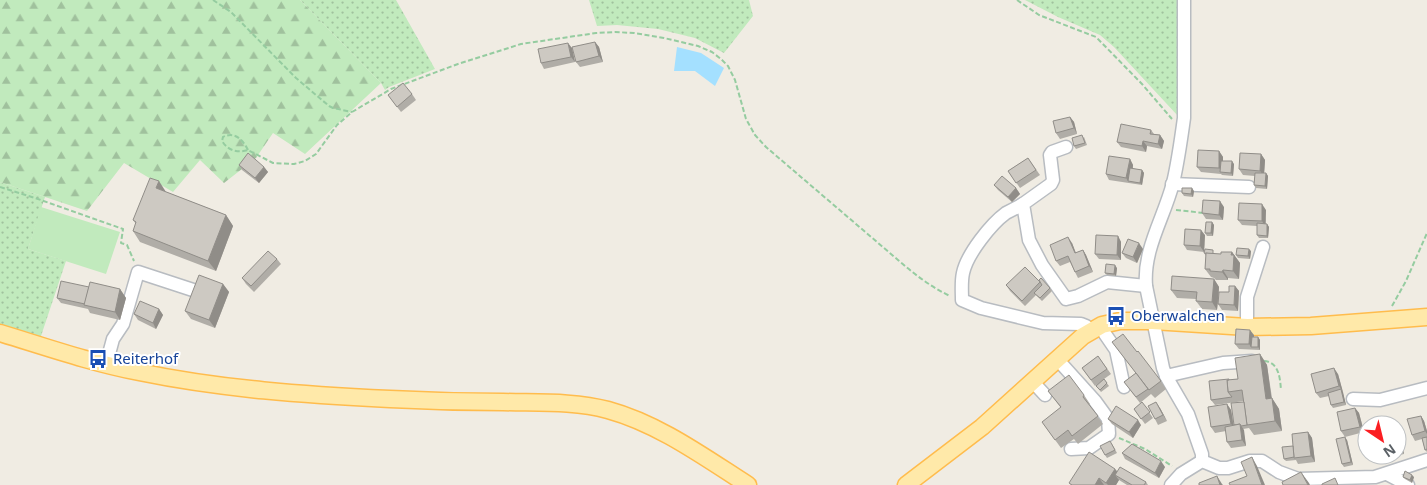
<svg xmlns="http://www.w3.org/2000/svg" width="1427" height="485" font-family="'Noto Sans',sans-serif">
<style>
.grass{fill:url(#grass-dots)}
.forest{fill:url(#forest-firs)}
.pitch{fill:#c1eabd}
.water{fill:#a4e0ff}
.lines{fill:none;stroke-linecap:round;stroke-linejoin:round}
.minor-casing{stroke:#b8bcc1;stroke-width:15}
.major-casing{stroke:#ffbc4d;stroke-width:19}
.path{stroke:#95cca0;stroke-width:2;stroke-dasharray:5 2.5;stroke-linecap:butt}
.minor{stroke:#fff;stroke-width:12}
.major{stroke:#ffe9a9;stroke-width:16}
.wall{fill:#b0ada7}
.shaded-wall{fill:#908d88}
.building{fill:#cdc9c2;stroke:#908d88}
.labels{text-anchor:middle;stroke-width:4;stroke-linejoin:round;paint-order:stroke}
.transit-label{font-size:15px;fill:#164399;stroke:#fff;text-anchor:start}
</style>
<defs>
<pattern id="grass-dots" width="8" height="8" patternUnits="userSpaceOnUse" patternTransform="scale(1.25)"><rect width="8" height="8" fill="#c1eabd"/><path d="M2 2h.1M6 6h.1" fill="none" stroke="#a0c19d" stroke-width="1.8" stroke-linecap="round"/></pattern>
<pattern id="forest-firs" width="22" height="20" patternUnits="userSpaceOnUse" patternTransform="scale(1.25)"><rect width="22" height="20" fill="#c1eabd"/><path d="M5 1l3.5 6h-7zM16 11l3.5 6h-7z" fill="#a0c19d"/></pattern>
</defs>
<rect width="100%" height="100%" fill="#f0ece3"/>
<!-- grass -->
<g class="grass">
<polygon points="300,0 396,0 435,69 389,87 385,90 381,83"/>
<polygon points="589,0 749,0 753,16 724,53 695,38 658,29 617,25 597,26"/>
<polygon points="1025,0 1179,0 1178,116 1114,47 1100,35 1058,17"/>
<polygon points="0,182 45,197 28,249 66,261 40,339 0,327"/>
</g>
<!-- forest -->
<polygon class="forest" points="0,0 300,0 381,83 305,154 273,133 256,158 224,183 200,160 173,192 124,163 87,211 0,182"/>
<!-- pitch -->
<polygon class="pitch" points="41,207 120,232 106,274 28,249"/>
<!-- water -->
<polygon class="water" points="677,47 701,53 724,68 715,86 695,71 674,71"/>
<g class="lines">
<!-- minor casing -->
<g class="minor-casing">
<g id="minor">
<path d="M1184 0V118C1181 140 1178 162 1173 183 1164 218 1143 249 1146 286L1163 368 1166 376 1188 414 1202 454V461"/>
<polyline points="1066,147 1052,152 1050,155 1053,180 1051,184 1023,204 1029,240 1042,265 1066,299 1078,296 1107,282 1146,286"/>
<polyline points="1172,184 1249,187"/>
<path d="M1023 204C1018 207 1012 210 1006 213 991 224 967 254 963 273 961 282 962 291 962 300L981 308 1043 323 1081 324 1086 326 1091 331"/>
<polyline points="1102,325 1105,334 1116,350 1124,387"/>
<polyline points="1247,327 1247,297 1263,247"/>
<polyline points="1058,360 1095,401 1108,419 1109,434 1089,448 1071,449"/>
<polyline points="106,365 113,339 123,324 138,272 193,290"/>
<polyline points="1166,376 1223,363 1252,361"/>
<polyline points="1033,382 1045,395"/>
<polyline points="1353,399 1380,400 1427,388"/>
<polyline points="1387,474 1408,485"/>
<polyline points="1171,485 1181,474 1202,461 1219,468 1228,468 1250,461 1262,461 1279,472 1298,479 1375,477 1427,460"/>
</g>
</g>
<!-- major casing -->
<g class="major-casing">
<g id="major">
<path d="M0 333C46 347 92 363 139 372 221 389 306 395 390 399 428 401 465 402 503 402 538 403 574 401 608 410 659 424 704 457 748 485"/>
<polyline points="906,485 982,427 1083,336 1102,325 1120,321 1153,321 1247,327 1311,326 1427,317"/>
</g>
</g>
<!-- path -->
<g class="path">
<polyline points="213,0 231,12 296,78 329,106 333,108 352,112"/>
<polyline points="1017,0 1039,15 1096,37 1142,84 1172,119"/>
<path d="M248 150C243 140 235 131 223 137L222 141C228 151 238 153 248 150L273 163 294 164 305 161 316 154 337 125 352 112 391 89 458 64 521 44 596 33 615 32 634 33 664 38 698 46 712 52 721 59 728 66 735 80 746 119 755 135 766 147 898 260C914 274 931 287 950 296"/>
<polyline points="0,187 35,198 123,229 121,243 127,245 134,261"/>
<polyline points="1176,210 1204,213"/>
<polyline points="1392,306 1406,281 1427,233"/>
<path d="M1264 361C1279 362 1280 378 1281 390"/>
<polyline points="1119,438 1145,449 1172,466"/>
</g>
<!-- minor -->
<use href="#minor" class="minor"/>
<!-- major -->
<use href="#major" class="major"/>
</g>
<!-- wall -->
<g class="wall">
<polygon points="595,42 599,47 603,62 580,67 576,62"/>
<polygon points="572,48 575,62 544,69 541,63"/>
<polygon points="412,94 416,100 401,112 388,95"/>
<polygon points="1070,117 1074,122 1077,134 1060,139 1056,133"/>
<polygon points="1151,130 1154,134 1160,135 1164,141 1162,149 1147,146 1146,152 1121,147 1117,142"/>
<polygon points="1084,137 1087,145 1076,149 1074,146"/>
<polygon points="1219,151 1223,157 1223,161 1234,164 1233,176 1222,175 1221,174 1201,172 1197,167"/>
<polygon points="1261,154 1265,160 1264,173 1266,173 1268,176 1267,189 1256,188 1254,185 1255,176 1243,175 1239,169"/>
<polygon points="1028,158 1040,175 1020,188 1008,171"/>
<polygon points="1130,159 1133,165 1133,169 1142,170 1144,173 1142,185 1109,180 1106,174"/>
<polygon points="239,165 264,167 268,172 259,183 242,170"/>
<polygon points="994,185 1016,188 1020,194 1012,202 998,190"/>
<polygon points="1194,191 1193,197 1184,196 1182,193"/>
<polygon points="166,192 226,215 233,226 216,271 140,242 133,231 136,224 133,220"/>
<polygon points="1224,207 1223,220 1206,219 1202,213"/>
<polygon points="1266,210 1266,224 1267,224 1269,227 1268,238 1259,238 1257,235 1257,226 1242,225 1238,220"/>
<polygon points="1212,222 1214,225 1213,236 1207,236 1205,233"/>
<polygon points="1205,235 1204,252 1187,250 1184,245"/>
<polygon points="1118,236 1121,242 1121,260 1099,259 1095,254"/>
<polygon points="1072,243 1076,253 1083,250 1086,255 1093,272 1078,278 1070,262 1060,266 1056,261"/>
<polygon points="1143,249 1137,263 1126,258 1122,253"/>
<polygon points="1251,251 1250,259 1238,258 1236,255"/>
<polygon points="1232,252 1240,263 1239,279 1228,278 1228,280 1216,280 1214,278 1211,277 1205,269 1206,256 1204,253 1215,253 1215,254 1221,254"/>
<polygon points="277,259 281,264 254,292 246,284 242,278"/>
<polygon points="1117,268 1116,276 1107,275 1105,273"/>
<polygon points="1214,279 1219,287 1219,292 1229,292 1235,286 1239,291 1238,311 1222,310 1218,304 1219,294 1217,310 1202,309 1196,301 1196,299 1177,298 1171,290"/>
<polygon points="1039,280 1050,288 1052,291 1042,301 1036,295 1025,306 1010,291 1006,285"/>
<polygon points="223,284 229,292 215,328 191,319 185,311"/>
<polygon points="89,287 120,289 126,298 120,320 90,313 88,309 61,303 57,298"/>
<polygon points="159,309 163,315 156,329 138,320 134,314"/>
<polygon points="1254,335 1254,337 1258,337 1260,340 1260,350 1239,349 1235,344"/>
<polygon points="1112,342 1137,352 1161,381 1166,389 1155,398 1151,394 1140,403 1124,382 1136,373"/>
<polygon points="1260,354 1267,365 1272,398 1279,409 1282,431 1254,435 1249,428 1243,429 1246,446 1231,448 1227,442 1226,431 1215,433 1211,427 1227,404 1231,410 1234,425 1244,401 1215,405 1211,400 1230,380 1238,379"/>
<polygon points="1098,356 1111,374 1104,379 1109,386 1101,392 1096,386 1104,380 1095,386 1082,368"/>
<polygon points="1338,374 1346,405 1333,408 1331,405 1329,396 1320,398 1316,393"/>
<polygon points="1048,391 1084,395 1090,404 1089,405 1103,424 1078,444 1074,439 1061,448 1042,422 1061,408"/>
<polygon points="1142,402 1153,418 1145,424 1134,409"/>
<polygon points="1160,408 1167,421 1158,425 1155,419"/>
<polygon points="1355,408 1359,413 1364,432 1345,437 1341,431"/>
<polygon points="1421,416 1424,421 1427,431 1427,452 1425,450 1422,439 1415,441 1412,435"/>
<polygon points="1108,419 1141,425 1133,438 1112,424"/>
<polygon points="1308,432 1312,438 1315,462 1298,464 1296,460 1286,461 1284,459 1293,446"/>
<polygon points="1398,438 1402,444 1404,454 1379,460 1375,455 1397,455 1397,439"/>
<polygon points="1347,440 1353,465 1344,467 1342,464"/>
<polygon points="1112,444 1117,453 1107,458 1105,455"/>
<polygon points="1122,453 1165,467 1159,478 1125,459"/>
<polygon points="1115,469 1117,471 1146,482 1148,485 1127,485 1119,480 1116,485 1071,485 1069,483"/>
<polygon points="1403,477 1414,477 1412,483 1405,479"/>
</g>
<!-- shaded-wall -->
<g class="shaded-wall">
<polygon points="595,42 599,47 603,62 599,56"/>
<polygon points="568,43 572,48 575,62 571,57"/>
<polygon points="1070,117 1074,122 1077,134 1074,128"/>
<polygon points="1160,135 1164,141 1162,149 1158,144"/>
<polygon points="1143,141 1147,146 1146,152 1142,146"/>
<polygon points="1219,151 1223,157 1223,172 1222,172 1219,168"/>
<polygon points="1261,154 1265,160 1264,176 1260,171"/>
<polygon points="1130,159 1133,165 1131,181 1128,181 1126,178"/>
<polygon points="1232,161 1234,164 1233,176 1231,173"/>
<polygon points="264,167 268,172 259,183 255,178"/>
<polygon points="1142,170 1144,173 1142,185 1140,183"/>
<polygon points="1266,173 1268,176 1267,189 1265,186"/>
<polygon points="159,181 166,192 156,188"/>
<polygon points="1016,188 1020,194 1012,202 1008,197"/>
<polygon points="1192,188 1194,191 1193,197 1191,194"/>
<polygon points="1220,201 1224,207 1223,220 1219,215"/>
<polygon points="1262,204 1266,210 1265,227 1262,221"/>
<polygon points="226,215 233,226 216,271 208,261"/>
<polygon points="1212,222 1214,225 1213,236 1211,233"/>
<polygon points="1267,224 1269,227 1268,238 1267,236"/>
<polygon points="1201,230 1205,235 1204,252 1200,246"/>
<polygon points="1118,236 1121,242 1121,260 1117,255"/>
<polygon points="1068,237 1072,243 1078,259 1075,253"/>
<polygon points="1139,243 1143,249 1137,263 1133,257"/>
<polygon points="1249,249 1251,251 1250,259 1248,256"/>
<polygon points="1083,250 1086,255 1093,272 1089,266"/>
<polygon points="1232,252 1240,263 1239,279 1233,271"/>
<polygon points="1115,265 1117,268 1116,276 1114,274"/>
<polygon points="1223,270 1228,278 1228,280 1222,272"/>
<polygon points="1214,279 1219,287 1217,310 1212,302"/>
<polygon points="223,284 229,292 215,328 209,320"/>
<polygon points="1235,286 1239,291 1238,311 1234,305"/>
<polygon points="120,289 126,298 120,320 115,312"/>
<polygon points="159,309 163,315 156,329 153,323"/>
<polygon points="1250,330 1254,335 1253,347 1251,347 1249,344"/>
<polygon points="1258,337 1260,340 1260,350 1258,347"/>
<polygon points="1260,354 1267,365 1273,410 1266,399"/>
<polygon points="1334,368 1338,374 1343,392 1339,386"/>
<polygon points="1341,389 1343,392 1346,405 1344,402"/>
<polygon points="1272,398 1279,409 1282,431 1275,421"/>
<polygon points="1156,402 1160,408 1167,421 1163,415"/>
<polygon points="1227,404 1231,410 1234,429 1231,424"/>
<polygon points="1355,408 1359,413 1364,432 1360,427"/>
<polygon points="1421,416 1424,421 1427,431 1427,434 1425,431"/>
<polygon points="1138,420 1141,425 1133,438 1129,432"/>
<polygon points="1240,424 1244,430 1246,446 1242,440"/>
<polygon points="1308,432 1312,438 1315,462 1311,456"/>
<polygon points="1345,437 1347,440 1353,465 1351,462"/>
<polygon points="1398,438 1402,444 1404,454 1400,448"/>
<polygon points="1252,457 1257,466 1265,485 1262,485"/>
<polygon points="1161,461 1165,467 1159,478 1155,473"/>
<polygon points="1115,469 1121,477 1115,475 1119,480 1116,485 1108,485 1106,483"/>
<polygon points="1301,472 1309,483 1310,485 1308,485"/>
<polygon points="1412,475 1414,477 1412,483 1410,480"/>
<polygon points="1217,476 1222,484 1223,485 1220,485"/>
<polygon points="1099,478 1104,485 1095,485"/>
</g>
<!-- building -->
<g class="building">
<polygon points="595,42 599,56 576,62 572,47"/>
<polygon points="568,43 571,57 541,63 538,49"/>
<polygon points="403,83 412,94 397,107 388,95"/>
<polygon points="1070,117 1074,128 1056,133 1053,121"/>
<polygon points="1121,124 1151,130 1150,134 1160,135 1158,144 1143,141 1142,146 1117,142"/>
<polygon points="1082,135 1085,143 1074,146 1072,138"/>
<polygon points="1198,150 1219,151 1219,168 1197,167"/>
<polygon points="248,153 264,167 255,178 239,165"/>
<polygon points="1240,153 1261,154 1260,171 1239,169"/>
<polygon points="1109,156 1130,159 1126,178 1106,174"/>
<polygon points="1028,158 1036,170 1016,183 1008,171"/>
<polygon points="1221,161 1232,161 1231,173 1220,172"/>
<polygon points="1130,168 1142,170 1140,183 1128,181"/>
<polygon points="1255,173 1266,173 1265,186 1254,185"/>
<polygon points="1002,176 1016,188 1008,197 994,185"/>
<polygon points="150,178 159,181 156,188 226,215 208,261 133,231 136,222 133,220"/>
<polygon points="1182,188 1192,188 1191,194 1182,193"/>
<polygon points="1203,200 1220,201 1219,215 1202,213"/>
<polygon points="1239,203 1262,204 1262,221 1238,220"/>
<polygon points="1206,222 1212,222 1211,233 1205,233"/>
<polygon points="1257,223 1267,224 1267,236 1257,235"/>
<polygon points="1185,229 1201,230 1200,246 1184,245"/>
<polygon points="1096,235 1118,236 1117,255 1095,254"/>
<polygon points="1068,237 1075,253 1083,250 1089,266 1075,272 1068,256 1056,261 1050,245"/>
<polygon points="1128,239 1139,243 1133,257 1122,253"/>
<polygon points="1237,248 1249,249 1248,256 1236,255"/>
<polygon points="1205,249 1213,250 1213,254 1204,253"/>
<polygon points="268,251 277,259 251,286 242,278"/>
<polygon points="1221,252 1232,252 1231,255 1234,255 1233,271 1223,270 1222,272 1210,271 1210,269 1205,269 1206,253 1221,254"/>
<polygon points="1106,264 1115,265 1114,274 1105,273"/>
<polygon points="1025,267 1040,282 1022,301 1006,285"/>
<polygon points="199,275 223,284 209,320 185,311"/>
<polygon points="1172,276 1214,279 1212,302 1196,301 1197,292 1171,290"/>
<polygon points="1041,278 1050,288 1040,298 1034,293 1042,285 1039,280"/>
<polygon points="61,281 89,287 85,304 57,298"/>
<polygon points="90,282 120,289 115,312 84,305"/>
<polygon points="1229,286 1235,286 1234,305 1218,304 1219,292 1229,292"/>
<polygon points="140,301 159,309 153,323 134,314"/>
<polygon points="1236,329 1250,330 1249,344 1235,344"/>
<polygon points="1123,334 1137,352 1138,351 1161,381 1149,390 1112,342"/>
<polygon points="1252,337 1258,337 1258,347 1251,347"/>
<polygon points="1260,354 1266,399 1272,398 1275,421 1247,425 1242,390 1228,392 1227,380 1238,379 1235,358"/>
<polygon points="1098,356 1107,369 1091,380 1082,368"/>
<polygon points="1334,368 1339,386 1316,393 1311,374"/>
<polygon points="1136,373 1148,389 1136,397 1124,382"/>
<polygon points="1069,375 1084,395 1083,397 1098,416 1072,436 1068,430 1055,440 1042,422 1061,407 1048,391"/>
<polygon points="1104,379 1107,383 1100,390 1096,386"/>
<polygon points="1229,379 1229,380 1227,380 1228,392 1232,397 1211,400 1209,381"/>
<polygon points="1341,389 1344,402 1331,405 1328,393"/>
<polygon points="1142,402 1150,412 1141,419 1134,409"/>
<polygon points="1156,402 1163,415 1155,419 1148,406"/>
<polygon points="1244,402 1247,425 1241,426 1240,424 1234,425 1231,403"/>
<polygon points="1227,404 1231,424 1211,427 1208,407"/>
<polygon points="1116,406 1138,420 1129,432 1108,419"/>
<polygon points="1355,408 1360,427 1341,431 1337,412"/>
<polygon points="1421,416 1425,431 1412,435 1407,419"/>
<polygon points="1240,424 1242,440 1227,442 1225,427"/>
<polygon points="1308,432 1311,456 1294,458 1292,434"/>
<polygon points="1345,437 1351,462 1342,464 1336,439"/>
<polygon points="1427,437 1427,449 1425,450 1422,438"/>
<polygon points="1398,438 1400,448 1397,449 1397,439"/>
<polygon points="1110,441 1115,450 1105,455 1100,446"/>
<polygon points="1132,444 1161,461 1155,473 1122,453"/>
<polygon points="1293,446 1294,457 1284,459 1282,447"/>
<polygon points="1089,452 1115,469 1106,483 1099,478 1095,485 1072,485 1069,483"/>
<polygon points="1252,457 1262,485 1230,485 1229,483 1247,476 1241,462"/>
<polygon points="1120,467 1146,482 1144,485 1132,485 1115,475"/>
<polygon points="1405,471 1412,475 1410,480 1403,477"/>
<polygon points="1301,472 1308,485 1283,485 1282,482"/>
<polygon points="1217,476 1220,485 1199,485 1199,483"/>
<polygon points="1335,478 1338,485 1322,485 1322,484"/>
</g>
<!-- icons -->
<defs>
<g id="bus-bare" transform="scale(1.5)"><path d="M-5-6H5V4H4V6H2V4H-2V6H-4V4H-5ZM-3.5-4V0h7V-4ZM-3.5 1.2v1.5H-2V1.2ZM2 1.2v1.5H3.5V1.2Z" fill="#1a4fb4" stroke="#fff" stroke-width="2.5" paint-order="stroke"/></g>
</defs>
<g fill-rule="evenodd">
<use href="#bus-bare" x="1116" y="316"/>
<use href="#bus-bare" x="98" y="359"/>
</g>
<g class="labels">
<!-- transit labels -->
<g class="transit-label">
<text x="1131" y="321">Oberwalchen</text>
<text x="113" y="364">Reiterhof</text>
</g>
</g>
<!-- north arrow -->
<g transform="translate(1382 440) rotate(145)"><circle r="24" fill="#ffffff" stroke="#bdc0c2"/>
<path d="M0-4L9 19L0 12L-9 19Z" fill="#fb1e22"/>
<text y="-8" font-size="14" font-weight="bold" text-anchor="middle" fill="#5b6166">N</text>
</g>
</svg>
